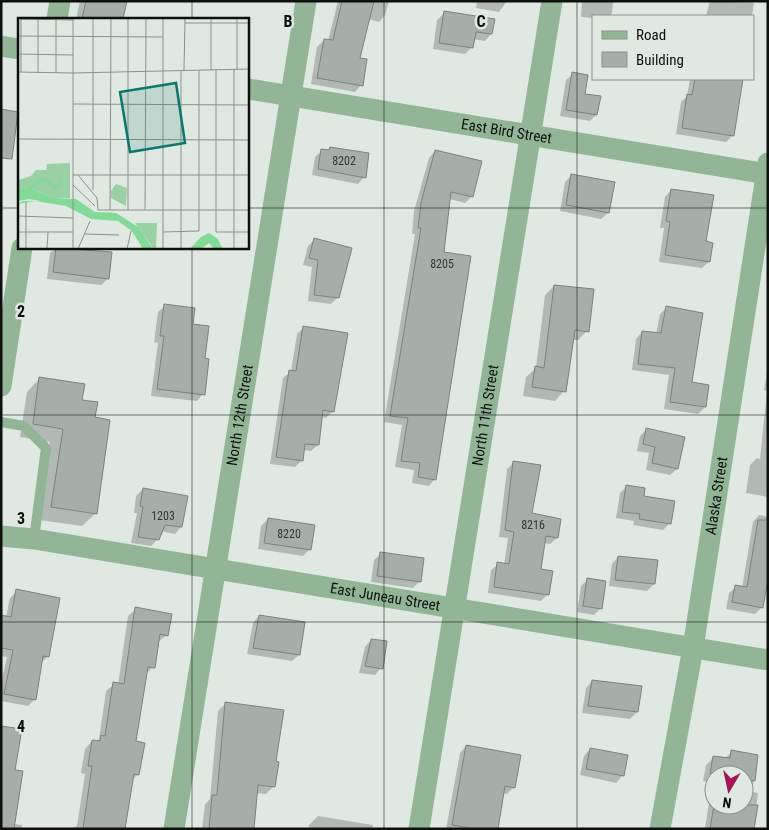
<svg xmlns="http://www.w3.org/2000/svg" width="769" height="830" font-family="'Roboto Condensed',sans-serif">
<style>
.shadow{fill:#0003;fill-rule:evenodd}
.building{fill:#a6aea8;stroke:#7b837d}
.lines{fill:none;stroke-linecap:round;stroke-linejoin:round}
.lane{stroke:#92b598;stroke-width:10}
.street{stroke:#92b598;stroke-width:21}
.grid{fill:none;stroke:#0e100e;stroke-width:1;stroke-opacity:0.55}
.labels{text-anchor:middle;stroke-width:5;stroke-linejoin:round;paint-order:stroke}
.number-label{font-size:12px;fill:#343834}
.street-label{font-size:15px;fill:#0e100e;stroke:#dfe8e1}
.inset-river{fill:none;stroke:#83d997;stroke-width:2.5}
.inset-road{fill:none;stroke:#8b928d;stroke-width:1}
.view{fill:#0f766e;fill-opacity:0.15;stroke:#0f766e;stroke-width:2.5}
.inset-edge{fill:none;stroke:#0e100e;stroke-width:2.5}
.grid-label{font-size:16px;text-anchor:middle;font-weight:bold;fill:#0e100e;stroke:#dfe8e1;stroke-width:5;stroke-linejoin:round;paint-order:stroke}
</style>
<rect width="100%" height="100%" fill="#dfe8e1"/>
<!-- shadow -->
<g class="shadow">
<polygon points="80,1 125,1 122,19 76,19"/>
<polygon points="338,1 389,1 385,15 379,22 369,19 358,59 361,85 355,92 311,84 317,47 324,40 328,41"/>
<polygon points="477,1 507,1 499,12 476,8"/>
<polygon points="582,1 613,1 612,13 609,16 593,16 593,18 581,17"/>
<polygon points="710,1 754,3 752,16 706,16"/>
<polygon points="444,13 491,34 485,41 473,39 472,47 465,54 433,49 437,20"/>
<polygon points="573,74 596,115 590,121 560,116 566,80"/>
<polygon points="690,79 742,79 733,135 726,142 676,134 681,102 687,96"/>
<polygon points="330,149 364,177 358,184 312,175 315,157 322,150 328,151"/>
<polygon points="435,151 472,196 465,203 449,199 443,253 435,479 429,486 412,483 414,470 395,467 402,425 384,422 415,234 412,234 414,211 429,158"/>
<polygon points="572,175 608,213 601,219 560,211 565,182"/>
<polygon points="671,190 705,242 709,262 702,268 659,262 664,228 660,228 665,197"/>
<polygon points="314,240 338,297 331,304 308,301 312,267 303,265 308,246"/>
<polygon points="56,248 111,253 108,279 101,285 47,279 50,253"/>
<polygon points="554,286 587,331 578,340 573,340 564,391 555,401 523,396 526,377 536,368 545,295"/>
<polygon points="165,306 192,325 204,359 203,394 197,401 151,396 158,343 154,342 158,312"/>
<polygon points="667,307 691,383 708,386 705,407 698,414 664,409 669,375 632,370 636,339 642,332 656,334 660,314"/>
<polygon points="304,327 333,411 326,418 321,417 318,445 311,451 303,450 302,460 295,467 270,464 283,378 291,371 297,334"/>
<polygon points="768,366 768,497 746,493 750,465 757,458 760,459 767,391 764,390"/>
<polygon points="40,378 81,401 94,418 96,513 82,526 39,520 50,442 20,437 27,392"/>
<polygon points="647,429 677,469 670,475 646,470 649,453 637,451 640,436"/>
<polygon points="514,462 531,514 557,538 550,544 544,543 540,570 548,594 541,601 488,593 491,570 498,564 504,565 508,538 499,537 507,469"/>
<polygon points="627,486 642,497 670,523 663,530 633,525 634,521 616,518 620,493"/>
<polygon points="143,489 181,527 175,534 161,531 158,539 151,546 131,543 137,513 134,513 136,496"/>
<polygon points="759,515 768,517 768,591 765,591 762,607 755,614 726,609 729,593 736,587 742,588 753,522"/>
<polygon points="268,519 310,549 303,556 258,549 261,526"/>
<polygon points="381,554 420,581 413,588 371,582 374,560"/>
<polygon points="618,557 656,562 654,584 647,591 609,586 612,564"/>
<polygon points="588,579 601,608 594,615 577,612 581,586"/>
<polygon points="17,591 48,656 41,663 35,699 28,706 1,701 1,683 7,657 1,656 1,618 6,617 10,598"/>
<polygon points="136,609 167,635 158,642 153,667 145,675 135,742 138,774 132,780 124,829 71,829 77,826 85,774 81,773 85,749 92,741 96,742 99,739 106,691 114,684 118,685 128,616"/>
<polygon points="259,616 299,655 292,661 247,654 253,623"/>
<polygon points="371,640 381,668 375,675 359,673 365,647"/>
<polygon points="592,681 637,712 630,719 582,713 586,688"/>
<polygon points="226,703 275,762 274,786 266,794 256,793 252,829 202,829 205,804 210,799 218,711"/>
<polygon points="466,746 514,787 507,794 503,793 497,829 446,829 460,753"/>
<polygon points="590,749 626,756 622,776 616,783 580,775 584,756"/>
<path d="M732 752 757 756 752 792 758 793 753 829H696L705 828 712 783 703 781 706 765 714 757 724 759ZM714 775H744V805H714Z"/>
<polygon points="14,771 14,824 22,825 21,829 1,829"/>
<polygon points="318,816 373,825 372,829 309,829 309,825"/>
</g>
<!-- building -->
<g class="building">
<polygon points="86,1 127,1 123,19 82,19"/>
<polygon points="342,1 374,1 360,58 367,59 363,86 317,78 324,39 333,40"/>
<polygon points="444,11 495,19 492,34 476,32 473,48 439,43"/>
<polygon points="572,72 588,75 585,94 601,96 597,115 566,110"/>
<polygon points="695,79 743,79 734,136 682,128 687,94 692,95"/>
<polygon points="1,109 18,112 12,159 1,158"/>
<polygon points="330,147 369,153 366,178 318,169 321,149 329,150"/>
<polygon points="435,150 482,161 473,197 451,192 444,252 471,256 436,480 418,477 420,463 401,461 408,418 390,416 421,228 418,228 421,203"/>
<polygon points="571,174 615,182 609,213 566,205"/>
<polygon points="671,189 714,195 706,241 713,243 710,262 665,255 670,222 666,221"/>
<polygon points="314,238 352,248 339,298 314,295 318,260 309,258"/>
<polygon points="56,248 112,252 109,279 53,272"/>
<polygon points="554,285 594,289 589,332 575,330 566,392 532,387 535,366 544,368"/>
<polygon points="164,304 195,308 193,324 209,326 205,358 209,359 205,395 157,389 164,336 160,336"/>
<polygon points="666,306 703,313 692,382 709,385 706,407 670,402 675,368 638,364 642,331 661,333"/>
<polygon points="303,326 348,333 334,412 323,410 319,445 305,444 303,461 276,457 289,370 296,371"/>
<polygon points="39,377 85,384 82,400 98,402 95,417 110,420 97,514 51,507 63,429 33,424"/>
<polygon points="646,428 685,437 678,469 652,463 655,447 643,444"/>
<polygon points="513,461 541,465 532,513 561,519 558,538 546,536 541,569 553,571 549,595 494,587 497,562 509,564 514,532 505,530"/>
<polygon points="626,485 645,488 644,496 675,501 671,524 639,519 640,514 622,512"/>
<polygon points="143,488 188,496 182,527 165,525 159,540 138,537 143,507 140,506"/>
<polygon points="268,518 315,525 311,550 264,543"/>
<polygon points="758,520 768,520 768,579 763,608 732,602 735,585 747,587"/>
<polygon points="380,552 424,558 421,582 377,576"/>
<polygon points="618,556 658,560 655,584 615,580"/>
<polygon points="587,578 606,581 602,609 583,606"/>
<polygon points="16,589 60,598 49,657 43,656 36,700 4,694 13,650 1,648 1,615 11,617"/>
<polygon points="135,607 172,614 168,636 160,634 155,668 148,667 136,741 145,743 139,775 134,774 125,829 83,829 92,766 88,766 92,740 100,741 101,735 105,736 113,682 124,684"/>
<polygon points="259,615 305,622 300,655 253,648"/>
<polygon points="371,639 387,641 383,669 365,666"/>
<polygon points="592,680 642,686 638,712 588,706"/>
<polygon points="225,702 284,710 276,761 279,762 275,787 258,785 254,829 209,829 212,795 217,795"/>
<polygon points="1,726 22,729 15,770 23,771 14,829 1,829"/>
<polygon points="466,745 521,755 515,788 505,786 498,829 475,829 452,825"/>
<polygon points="590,748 628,755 624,776 586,769"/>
<polygon points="731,750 758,755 755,781 744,779 744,775 710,774 713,756 730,758"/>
<polygon points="714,805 758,805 754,829 710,829"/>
</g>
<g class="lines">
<!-- lane -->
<polyline class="lane" points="1,422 24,426 46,448 34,539"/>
<!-- street -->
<g class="street">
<polyline points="57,19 60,1"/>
<polyline points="1,46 19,49"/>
<path id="s1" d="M248 89 768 174"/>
<polyline points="1,386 22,248"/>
<path id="s2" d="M1 536 34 539 768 660"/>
<path id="s3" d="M174 829 306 1"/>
<path id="s4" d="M419 829 552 1"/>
<path id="s5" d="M660 829 693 648 768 163"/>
</g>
</g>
<!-- grid -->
<path class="grid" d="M192 1V19M384 1V829M577 1V829M1 208H19M248 208H768M192 248V829M1 415H768M1 622H768"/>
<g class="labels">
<!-- number labels -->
<g class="number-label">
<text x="344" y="165">8202</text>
<text x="442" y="268">8205</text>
<text x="163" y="520">1203</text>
<text x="533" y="529">8216</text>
<text x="289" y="538">8220</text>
</g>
<!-- street labels -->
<g class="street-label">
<text dy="5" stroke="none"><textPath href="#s1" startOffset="262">East Bird Street</textPath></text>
<text dy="5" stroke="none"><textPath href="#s3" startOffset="419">North 12th Street</textPath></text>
<text dy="5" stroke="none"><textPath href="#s4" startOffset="419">North 11th Street</textPath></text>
<text dy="5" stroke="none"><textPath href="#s5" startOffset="338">Alaska Street</textPath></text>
<text dy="5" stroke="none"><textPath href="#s2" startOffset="389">East Juneau Street</textPath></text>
</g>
</g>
<!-- overview -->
<g transform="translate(18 18)">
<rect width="231" height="231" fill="#dfe8e1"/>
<path d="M52 145V180H36L9 169 0 171V162L13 158 18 152H28L29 146ZM98 166 109 170 108 188 93 180V173ZM117 205H139L138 231 135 230Z" fill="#99d0a4"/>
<path d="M9 169 36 180 58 181 77 194 98 195 120 209 135 231H125L114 213 100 203 73 201 48 188 17 183 0 186 5 183H22L11 181 0 183V171ZM191 215 199 220 205 231H196L191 225 183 231H172L183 219Z" fill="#83d997"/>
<path class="inset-river" d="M11 171 22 162 29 163 38 170 43 164"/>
<path class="inset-road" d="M2 1 55 2M38 1V55M193 1V52M219 1V51M167 5H232M0 18 145 19M0 36 55 37M216 51V231M166 52 167 1M198 52V214H232M0 54 55 55M3 54V1M20 55V1M55 55 232 51M55 86 232 87M0 121 232 122M55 157H232M60 157 79 180 80 192H232M55 167 77 188M75 172V1M8 184V231M92 192 93 1M110 192V1M127 192 128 1M0 198 55 200M0 214H55M145 214 181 213V52M66 216 101 217M29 231 30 214M55 231V1M60 231 72 203M109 231 113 213M145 231V1M163 231V52"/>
<path class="view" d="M158 65 167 125 112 134 102 74Z"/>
<rect width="231" height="231" class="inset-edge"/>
</g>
<g class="grid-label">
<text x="288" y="27">B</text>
<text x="481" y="27">C</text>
<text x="21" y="317">2</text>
<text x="21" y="524">3</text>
<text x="21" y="732">4</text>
</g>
<!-- border -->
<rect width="769" height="830" fill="none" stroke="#0e100e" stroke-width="5"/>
<!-- legend -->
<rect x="592" y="15" width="162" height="65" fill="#dfe8e1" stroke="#8b928d"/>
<rect x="602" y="31" width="25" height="8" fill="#92b598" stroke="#8b928d"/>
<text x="636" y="40" font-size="15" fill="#0e100e">Road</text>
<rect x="602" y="52" width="25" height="15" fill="#a6aea8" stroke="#8b928d"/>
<text x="636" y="65" font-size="15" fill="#0e100e">Building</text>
<!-- north arrow -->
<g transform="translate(729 790) rotate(189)"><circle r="24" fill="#dfe8e1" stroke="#8b928d"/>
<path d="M0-4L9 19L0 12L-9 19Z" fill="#a51557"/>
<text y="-8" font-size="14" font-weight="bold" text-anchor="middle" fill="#0e100e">N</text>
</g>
</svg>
